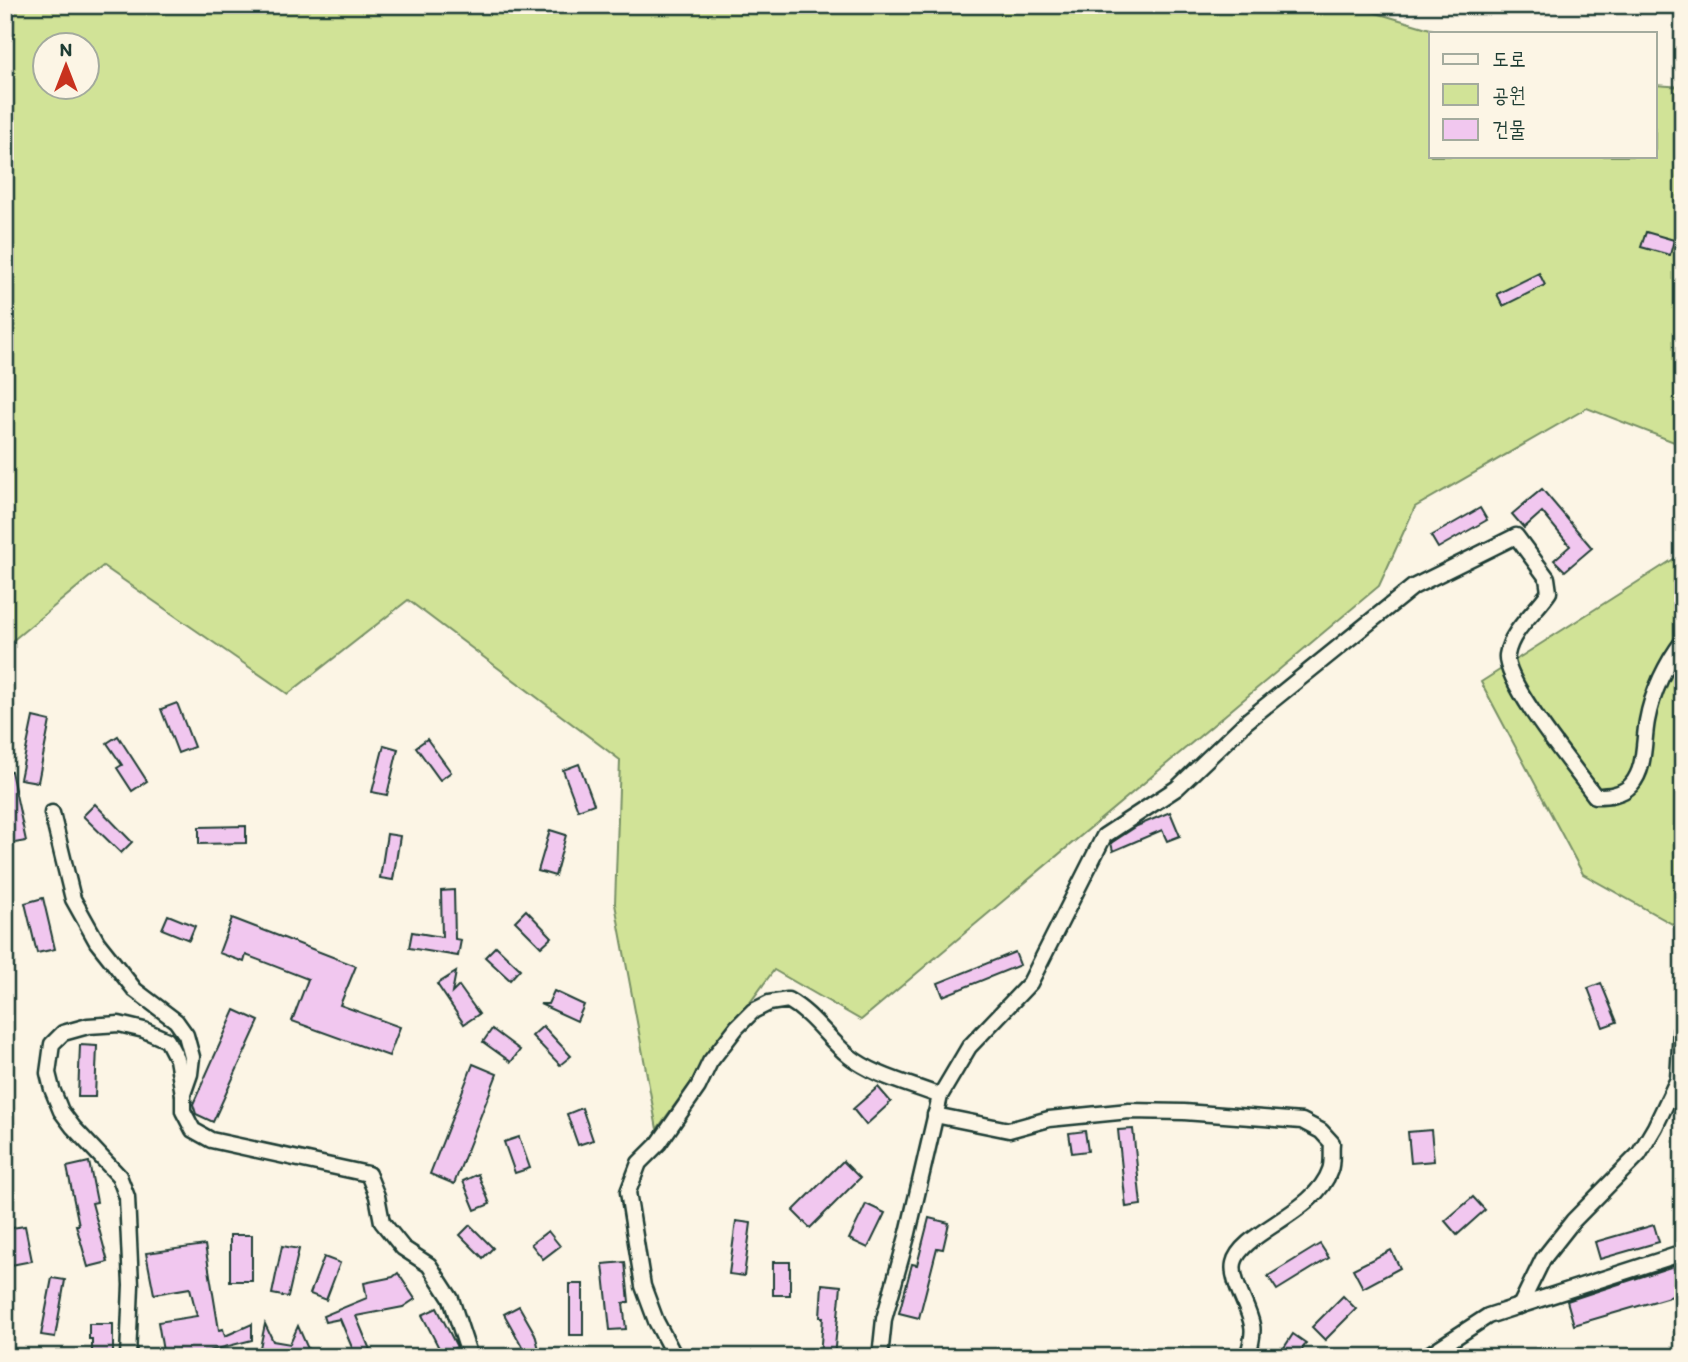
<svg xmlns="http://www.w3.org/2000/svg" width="1688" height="1362" font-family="Itim,'Poor Story',sans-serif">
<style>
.green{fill:#d1e397;stroke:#789066;stroke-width:2;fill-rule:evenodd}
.building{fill:#f1c7ef;stroke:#1f3d34;stroke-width:2}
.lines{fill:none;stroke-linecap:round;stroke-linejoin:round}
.street-casing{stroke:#1f3d34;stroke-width:19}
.street{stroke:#fcf5e5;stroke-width:14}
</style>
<rect width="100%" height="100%" fill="#fcf5e5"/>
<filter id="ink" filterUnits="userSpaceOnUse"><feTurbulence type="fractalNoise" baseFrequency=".0143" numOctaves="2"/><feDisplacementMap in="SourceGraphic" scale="14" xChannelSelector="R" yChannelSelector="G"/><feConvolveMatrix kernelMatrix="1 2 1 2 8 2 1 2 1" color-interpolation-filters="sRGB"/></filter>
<g filter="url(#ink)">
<!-- green -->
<g class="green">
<path d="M5 5H1349L1444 33H1431V156H1655V85L1683 87V448L1682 445 1587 408 1415 507 1379 586 861 1020 774 970 657 1129 615 904 620 760 408 600 288 694 103 566 5 647ZM46 46H88V88H46Z"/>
<polygon points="1683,553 1683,930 1583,874 1481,682"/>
</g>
<!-- building -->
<g class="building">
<polygon points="1646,232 1674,240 1670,255 1641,247"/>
<polygon points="1539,273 1545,285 1503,306 1497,294"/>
<polygon points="1542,489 1592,548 1565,571 1554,560 1570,546 1542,512 1524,528 1512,514"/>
<polygon points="1480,508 1487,520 1438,548 1431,536"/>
<polygon points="177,703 194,747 178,753 161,709"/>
<polygon points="33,717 50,721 38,782 20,779"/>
<polygon points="118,736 147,781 132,791 117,768 122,765 107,743"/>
<polygon points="427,739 451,772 440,780 416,747"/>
<polygon points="384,745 398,749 387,795 372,792"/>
<polygon points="579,764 594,804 578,810 563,770"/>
<polygon points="11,771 26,841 9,844 5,828 5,772"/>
<polygon points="95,804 132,842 121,853 83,816"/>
<polygon points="1170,812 1180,836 1167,841 1162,830 1113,851 1111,843 1137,826"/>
<polygon points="246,826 246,843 199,844 199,827"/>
<polygon points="550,830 566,835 555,876 538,871"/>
<polygon points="387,834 400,836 393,880 380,878"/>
<polygon points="454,890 455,939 461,940 458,956 409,948 412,932 442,937 441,891"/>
<polygon points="43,898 55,949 37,953 25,903"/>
<polygon points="526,910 552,937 541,947 515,921"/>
<polygon points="168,915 195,926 189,940 162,929"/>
<polygon points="232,918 356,966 340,1005 400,1027 389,1056 292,1021 308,979 246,955 244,962 219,953"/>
<polygon points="496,946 520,969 510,980 485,957"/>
<polygon points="1015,952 1020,965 943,996 938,983"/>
<polygon points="456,972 452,993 459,986 479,1014 464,1024 437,984"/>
<polygon points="1601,983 1617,1022 1603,1027 1588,988"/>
<polygon points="554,991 584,1005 577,1021 540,1004 548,1004"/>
<polygon points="235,1010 259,1021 213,1122 196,1114 193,1104"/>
<polygon points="543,1026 571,1056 560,1065 532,1036"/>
<polygon points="492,1029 520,1050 511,1062 483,1042"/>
<polygon points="80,1045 97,1046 95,1097 78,1097"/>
<polygon points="473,1064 497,1074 454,1184 430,1174"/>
<polygon points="878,1087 891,1102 866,1125 853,1109"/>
<polygon points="582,1108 593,1140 578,1145 567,1114"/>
<polygon points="1133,1129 1141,1205 1126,1207 1118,1130"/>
<polygon points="1431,1130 1434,1161 1411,1163 1408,1132"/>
<polygon points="1085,1131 1088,1151 1072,1153 1069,1133"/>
<polygon points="519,1137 530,1168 515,1173 504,1142"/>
<polygon points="843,1161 860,1178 810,1228 793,1211"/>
<polygon points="89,1162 97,1202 92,1203 108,1262 88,1267 76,1225 79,1225 67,1167"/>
<polygon points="478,1174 490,1204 475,1210 463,1181"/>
<polygon points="1473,1197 1485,1210 1457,1235 1445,1221"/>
<polygon points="866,1204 885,1213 868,1248 849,1239"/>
<polygon points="929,1218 949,1223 943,1249 937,1248 919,1318 899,1313 912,1264 917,1265"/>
<polygon points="736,1221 751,1223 744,1276 729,1274"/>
<polygon points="470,1225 493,1248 483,1258 460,1235"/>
<polygon points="1654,1225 1659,1242 1600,1259 1595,1242"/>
<polygon points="25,1226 32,1261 11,1265 5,1229"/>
<polygon points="548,1231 560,1246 543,1259 531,1244"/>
<rect x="230" y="1235" width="22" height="46"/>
<polygon points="1320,1244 1329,1258 1277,1290 1268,1276"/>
<polygon points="205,1245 219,1330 223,1329 225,1336 252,1324 252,1340 186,1357 164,1357 158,1322 197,1316 190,1288 154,1294 146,1253"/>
<polygon points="282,1246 299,1249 288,1297 272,1294"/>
<polygon points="1391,1250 1400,1268 1363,1288 1353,1269"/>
<polygon points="324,1257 340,1263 326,1300 310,1294"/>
<polygon points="625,1262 629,1302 623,1303 626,1329 610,1330 603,1264"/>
<rect x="773" y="1262" width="17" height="33"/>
<polygon points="1683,1263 1683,1293 1574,1325 1567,1301"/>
<polygon points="398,1273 415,1299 403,1307 356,1316 373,1357 356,1357 340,1319 325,1322 323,1316 367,1298 364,1283 393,1277"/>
<polygon points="52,1278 65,1280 55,1337 41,1335"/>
<rect x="570" y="1284" width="13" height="51"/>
<polygon points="822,1284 841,1286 834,1357 820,1357 823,1317 820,1317"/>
<polygon points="1343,1296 1356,1309 1325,1340 1312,1327"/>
<polygon points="519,1306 535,1334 541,1357 528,1357 504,1314"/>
<polygon points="437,1308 457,1347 442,1354 422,1315"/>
<polygon points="89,1324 113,1324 113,1357 92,1357 92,1339 89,1339"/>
<polygon points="265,1324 273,1341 290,1344 298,1326 308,1349 320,1353 319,1357 258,1357"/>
<polygon points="1293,1334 1306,1343 1298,1357 1278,1357"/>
</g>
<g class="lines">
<!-- street casing -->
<g class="street-casing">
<g id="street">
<polyline points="52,813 73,899 97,942 135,990 176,1021 186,1035 192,1057 190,1074 183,1094 183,1111 193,1130 211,1140 368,1174 377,1196 382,1222 403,1248 429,1265 451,1299 470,1357"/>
<path d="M935 1115 1009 1130 1049 1119 1129 1111 1184 1112 1302 1121 1321 1131 1332 1143C1331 1151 1333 1162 1330 1170 1316 1213 1241 1232 1234 1263 1230 1280 1249 1307 1252 1325 1254 1334 1250 1348 1247 1357"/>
<polyline points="1520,1306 1543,1259 1573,1221 1639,1154 1655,1127 1678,1079 1681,1028"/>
<polyline points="128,1357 131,1285 127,1197 119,1176 73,1127 61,1111 52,1089 48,1073 52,1044 63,1033 88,1026 119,1024 144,1030 167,1040 177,1059 183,1094"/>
<path d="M675 1357 656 1321 643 1286 628 1192 639 1163 659 1143 698 1087 710 1062 737 1027 753 1011 769 1003 788 1000C813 1014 827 1038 849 1056 874 1076 910 1084 940 1096"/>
<path d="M880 1357 884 1319 908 1233 940 1096 969 1047 1030 983 1104 836 1177 788 1247 721 1413 587 1516 536 1547 578 1549 592C1536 612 1511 630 1507 655 1503 682 1577 771 1595 796 1608 796 1622 795 1631 785 1646 768 1643 742 1647 721 1652 693 1666 663 1683 641"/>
<polyline points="1425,1357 1488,1316 1683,1253"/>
</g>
</g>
<!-- street -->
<use href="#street" class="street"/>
</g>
</g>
<!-- margin -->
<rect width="1688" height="1362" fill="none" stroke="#fcf5e5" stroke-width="28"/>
<rect x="14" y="14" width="1660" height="1334" fill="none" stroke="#1f3d34" stroke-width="2.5" filter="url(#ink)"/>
<!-- legend -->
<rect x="1429" y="32" width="228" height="126" fill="#fcf5e5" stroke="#a4ab9e" stroke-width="2"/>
<rect x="1443" y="54" width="35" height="10" fill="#fcf5e5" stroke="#a4ab9e" stroke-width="2"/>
<text x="1492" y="66" font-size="21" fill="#1f3d34">도로</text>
<rect x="1443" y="84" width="35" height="21" fill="#d1e397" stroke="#a4ab9e" stroke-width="2"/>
<text x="1492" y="102" font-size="21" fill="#1f3d34">공원</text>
<rect x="1443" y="119" width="35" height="21" fill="#f1c7ef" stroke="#a4ab9e" stroke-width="2"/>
<text x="1492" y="136" font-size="21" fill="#1f3d34">건물</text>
<!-- north arrow -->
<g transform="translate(66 66)"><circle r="33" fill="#fcf5e5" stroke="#a4ab9e" stroke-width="2"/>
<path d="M0-5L12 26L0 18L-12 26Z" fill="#c8321e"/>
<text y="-10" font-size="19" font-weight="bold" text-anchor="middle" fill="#1f3d34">N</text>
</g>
</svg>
